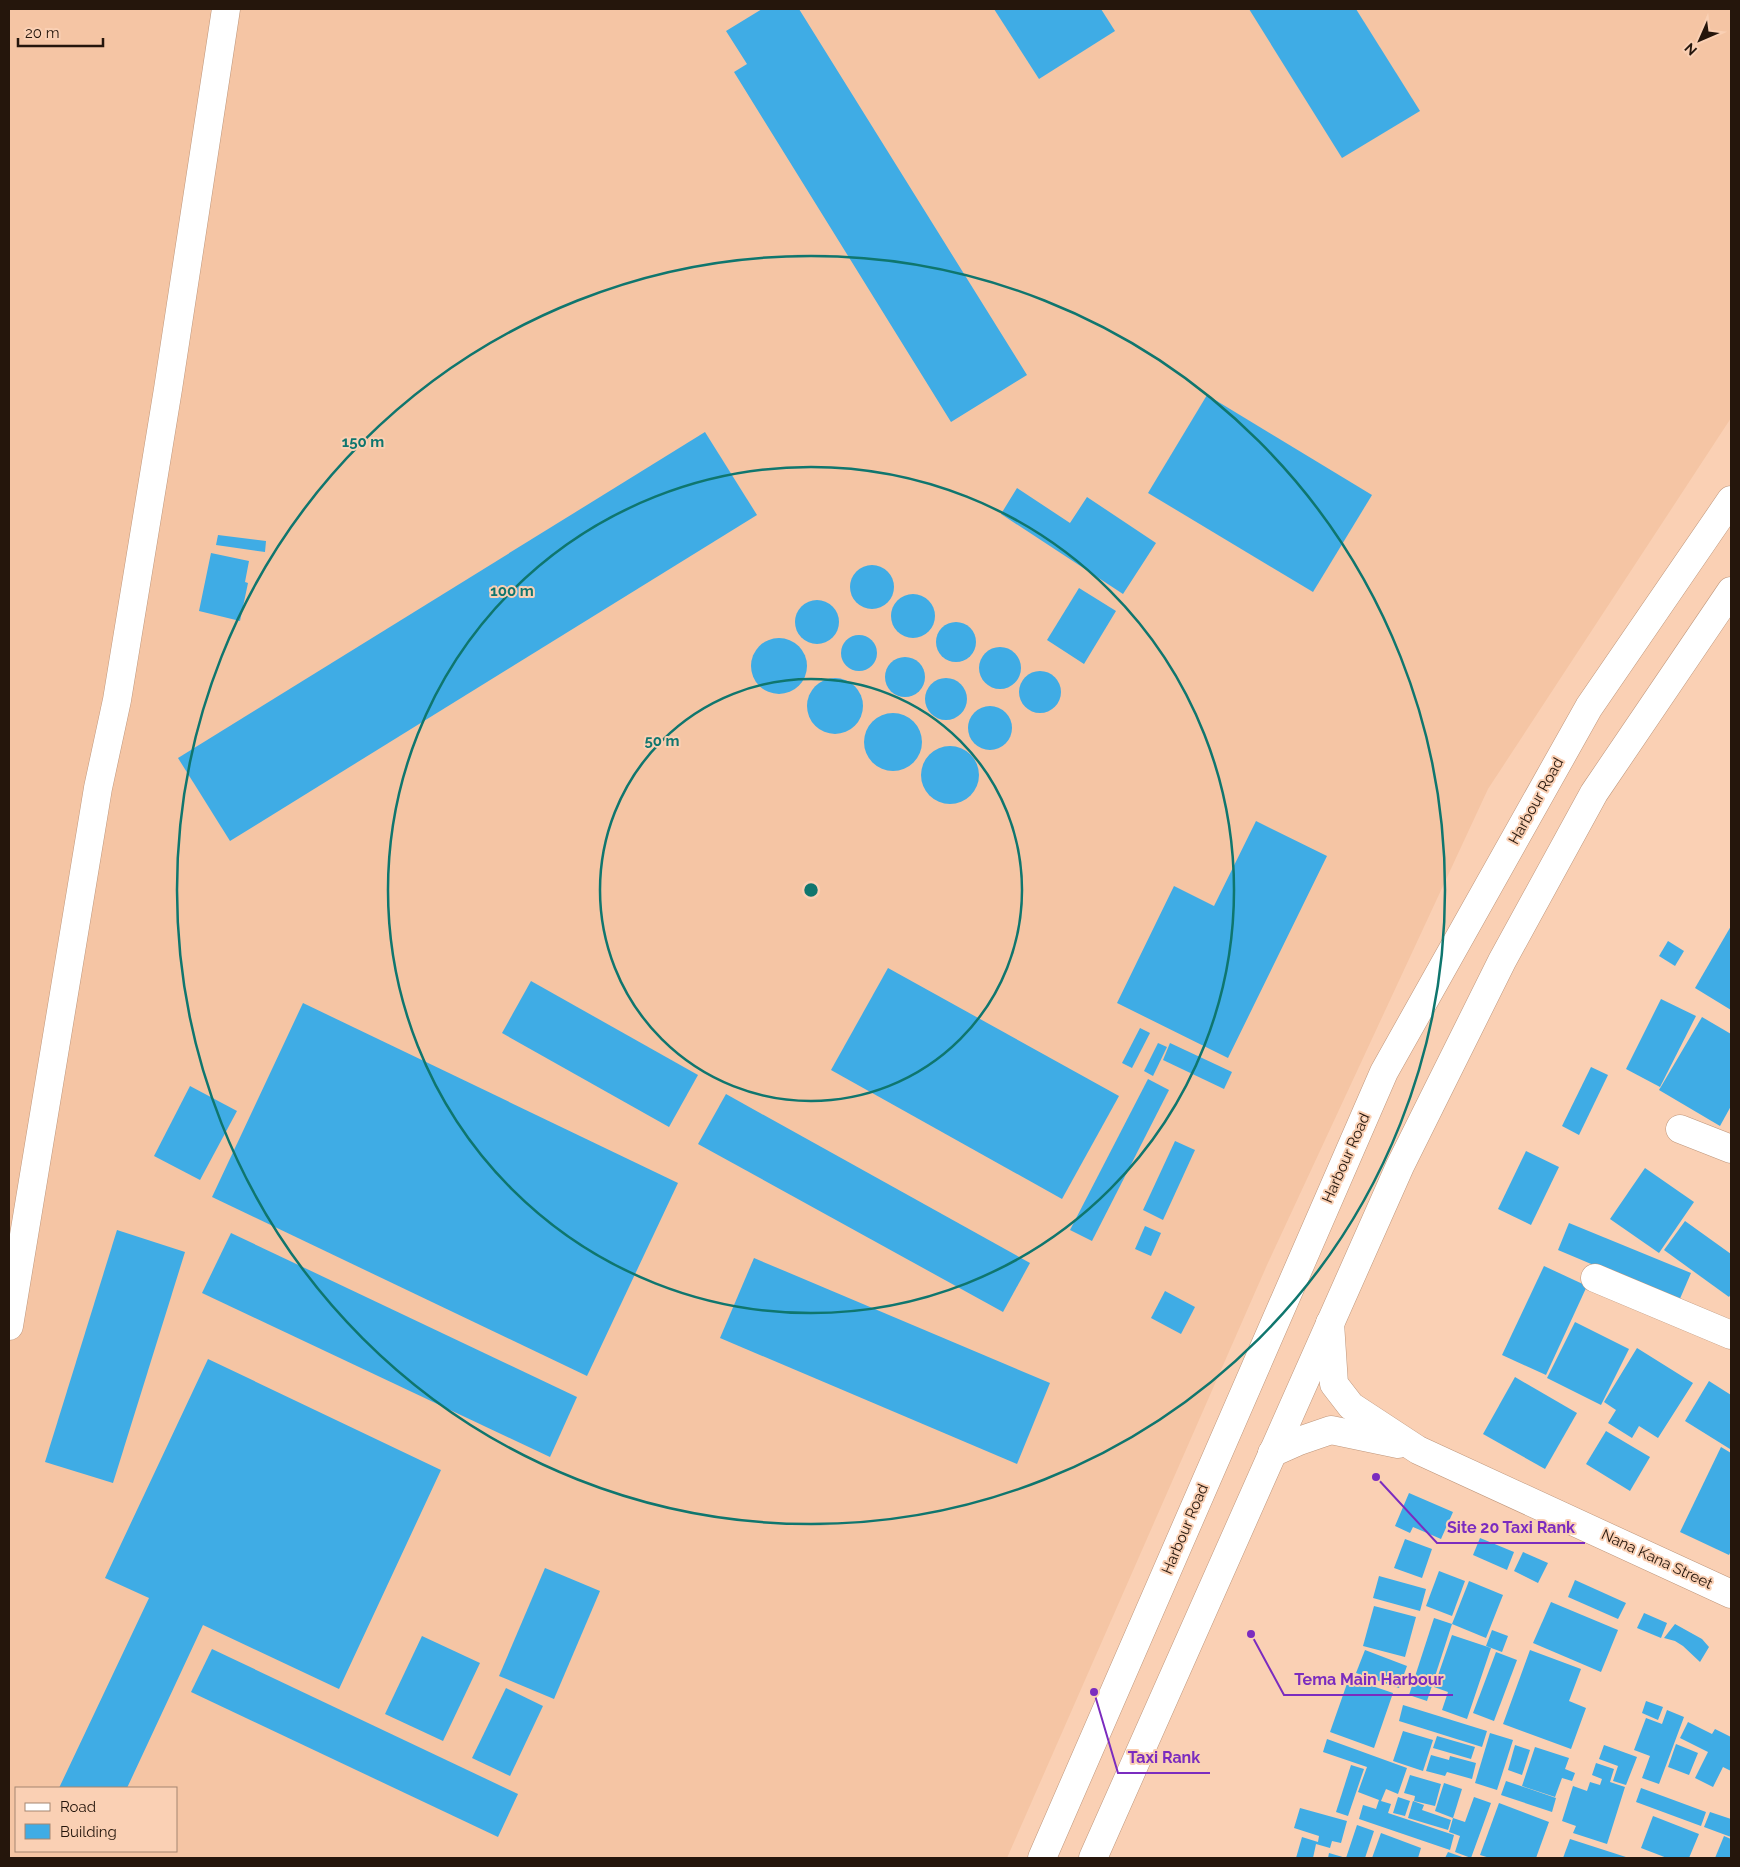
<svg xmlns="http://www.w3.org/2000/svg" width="1740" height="1867" font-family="Raleway,sans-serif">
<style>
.built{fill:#f5c5a4;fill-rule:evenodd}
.building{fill:#3face5}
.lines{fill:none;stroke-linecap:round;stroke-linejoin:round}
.minor-casing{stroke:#be967b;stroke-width:29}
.highway-casing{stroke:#be967b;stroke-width:29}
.minor{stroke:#fff;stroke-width:28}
.highway{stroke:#fff;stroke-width:28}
.ring{fill:none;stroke:#0f766e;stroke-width:2.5}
.labels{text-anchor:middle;stroke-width:4;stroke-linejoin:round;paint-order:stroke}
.street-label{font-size:15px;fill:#25160c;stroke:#fad0b4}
.centre{fill:#0f766e;stroke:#fad0b4;stroke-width:2.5}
.ring-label{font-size:15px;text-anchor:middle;font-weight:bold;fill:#0f766e;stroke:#fad0b4;stroke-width:4;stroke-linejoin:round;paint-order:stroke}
.leader{fill:none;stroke:#7b2cbf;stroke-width:2}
.callout-dot{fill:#7b2cbf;stroke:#fad0b4;stroke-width:2}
.callout-label{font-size:16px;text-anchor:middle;font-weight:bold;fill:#7b2cbf;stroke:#fad0b4;stroke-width:4;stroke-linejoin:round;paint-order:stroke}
</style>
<rect width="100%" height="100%" fill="#fad0b4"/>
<!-- built -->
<path class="built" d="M9 9H1731V418L1488 789 1267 1265 1007 1858H9ZM16 1788H176V1851H16Z"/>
<!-- building -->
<g class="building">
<polygon points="762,9 799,9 1027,375 951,422 734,72 747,64 726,31"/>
<polygon points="994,9 1101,9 1115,31 1039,79"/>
<polygon points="1249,9 1356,9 1420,111 1342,158"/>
<polygon points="1207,395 1372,495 1313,592 1148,493"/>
<polygon points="705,432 757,515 230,841 178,758"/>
<polygon points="1017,488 1070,523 1087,497 1156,543 1123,594 1001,514"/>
<polygon points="218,535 266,541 265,552 216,545"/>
<polygon points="211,553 249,561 245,582 248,583 240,621 199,611"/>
<circle cx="872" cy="587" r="22"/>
<polygon points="1079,588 1116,611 1084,664 1047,640"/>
<circle cx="913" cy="616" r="22"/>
<circle cx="817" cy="622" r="22"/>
<circle cx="956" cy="642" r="20"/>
<circle cx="859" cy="653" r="18"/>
<circle cx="779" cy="666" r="28"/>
<circle cx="1000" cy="668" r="21"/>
<circle cx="905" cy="677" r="20"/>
<circle cx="1040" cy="692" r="21"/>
<circle cx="835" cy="706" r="28"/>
<circle cx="946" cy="699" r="21"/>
<circle cx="990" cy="728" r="22"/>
<circle cx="893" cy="742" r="29"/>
<circle cx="950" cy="775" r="29"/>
<polygon points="1256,821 1327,856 1228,1058 1117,1003 1174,886 1214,906"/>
<polygon points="1731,926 1731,1010 1695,988"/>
<polygon points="1668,941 1684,951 1675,966 1659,956"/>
<polygon points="888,968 1119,1096 1062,1199 831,1070"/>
<polygon points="531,981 698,1075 669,1127 502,1033"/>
<polygon points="1661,999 1696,1016 1660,1087 1626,1069"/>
<polygon points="303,1003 678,1183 587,1376 212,1197"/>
<polygon points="1702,1017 1731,1034 1731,1106 1720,1126 1659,1090"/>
<polygon points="1140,1028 1150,1033 1132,1068 1122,1063"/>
<polygon points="1158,1043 1167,1047 1153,1076 1144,1071"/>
<polygon points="1170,1043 1232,1072 1224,1089 1163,1060"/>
<polygon points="1591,1067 1608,1075 1579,1135 1562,1126"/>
<polygon points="1148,1079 1169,1090 1092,1241 1070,1230"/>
<polygon points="190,1086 237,1111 200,1180 154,1156"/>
<polygon points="726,1094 1030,1263 1003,1312 698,1144"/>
<polygon points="1175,1141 1195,1150 1163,1220 1143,1210"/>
<polygon points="1526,1151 1559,1167 1531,1225 1498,1209"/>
<polygon points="1645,1168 1694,1202 1659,1253 1610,1219"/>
<polygon points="1685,1221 1731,1254 1731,1294 1729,1297 1664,1250"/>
<polygon points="1569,1223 1691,1273 1679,1301 1558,1250"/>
<polygon points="1145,1226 1161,1233 1151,1256 1135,1249"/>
<polygon points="117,1230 185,1252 113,1483 45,1462"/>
<polygon points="231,1233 577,1397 550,1457 202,1293"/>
<polygon points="754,1258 1050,1383 1017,1464 720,1338"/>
<polygon points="1544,1266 1587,1286 1546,1375 1502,1355"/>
<polygon points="1165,1291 1195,1307 1181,1334 1151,1318"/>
<polygon points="1575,1322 1629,1349 1601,1405 1547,1378"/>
<polygon points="1637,1348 1693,1383 1658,1438 1639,1426 1632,1438 1608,1423 1616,1410 1604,1402"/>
<polygon points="208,1359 441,1470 339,1689 203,1625 127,1788 59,1788 149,1598 105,1578"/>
<polygon points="1515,1377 1577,1413 1545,1469 1483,1434"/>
<polygon points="1709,1381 1731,1395 1730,1449 1685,1421"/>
<polygon points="1606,1431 1650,1457 1630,1491 1586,1464"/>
<polygon points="1721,1447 1731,1453 1731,1551 1729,1555 1680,1532"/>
<polygon points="1409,1493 1453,1512 1441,1539 1413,1527 1410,1533 1395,1526"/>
<polygon points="1480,1538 1514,1552 1507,1570 1473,1555"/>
<polygon points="1405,1539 1432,1549 1422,1578 1394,1568"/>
<polygon points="1523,1552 1548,1563 1538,1583 1514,1571"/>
<polygon points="545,1568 600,1591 554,1699 499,1676"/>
<polygon points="1439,1571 1465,1581 1452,1616 1426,1606"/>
<polygon points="1379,1576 1426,1589 1420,1611 1373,1598"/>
<polygon points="1575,1580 1626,1603 1618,1619 1568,1597"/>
<polygon points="1469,1581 1503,1595 1486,1638 1452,1624"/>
<polygon points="1551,1602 1618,1630 1601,1672 1533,1643"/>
<polygon points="1374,1606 1416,1617 1405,1657 1363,1646"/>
<polygon points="1644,1613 1667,1623 1661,1638 1637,1628"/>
<polygon points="1434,1618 1452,1624 1427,1701 1409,1695"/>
<polygon points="1675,1624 1702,1639 1709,1647 1700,1662 1683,1646 1675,1641 1664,1638"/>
<polygon points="1492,1630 1508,1636 1502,1652 1486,1646"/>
<polygon points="1452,1635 1491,1648 1467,1719 1442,1710 1448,1692 1434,1687"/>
<polygon points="422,1636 480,1663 443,1741 385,1714"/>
<polygon points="212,1649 518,1794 498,1837 191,1692"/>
<polygon points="1365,1650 1407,1666 1399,1688 1356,1673"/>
<polygon points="1530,1650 1581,1669 1569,1701 1586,1708 1571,1749 1503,1724"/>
<polygon points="1496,1652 1517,1660 1494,1721 1473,1713"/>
<polygon points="1349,1678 1393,1693 1374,1748 1330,1732"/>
<polygon points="506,1688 543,1706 510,1776 472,1758"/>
<polygon points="1646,1701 1663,1707 1658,1720 1642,1713"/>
<polygon points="1403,1705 1487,1731 1482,1747 1399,1721"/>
<polygon points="1667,1710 1684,1717 1659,1784 1642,1778 1650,1756 1634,1750 1646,1718 1662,1724"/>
<polygon points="1688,1722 1712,1734 1715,1729 1731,1737 1731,1771 1723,1767 1713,1787 1695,1778 1708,1752 1680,1738"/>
<polygon points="1403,1731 1433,1740 1423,1771 1393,1761"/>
<polygon points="1490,1733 1513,1740 1497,1790 1475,1783"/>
<polygon points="1437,1736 1475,1747 1471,1759 1433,1748"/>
<polygon points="1327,1739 1407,1768 1398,1794 1386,1789 1381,1801 1391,1804 1388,1813 1454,1835 1450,1850 1359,1819 1363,1805 1376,1809 1379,1800 1358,1792 1367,1767 1323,1752"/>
<polygon points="1676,1744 1698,1753 1689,1775 1668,1767"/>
<polygon points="1515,1745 1530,1750 1522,1775 1508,1770"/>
<polygon points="1604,1745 1637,1757 1626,1785 1613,1781 1618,1766 1599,1759"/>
<polygon points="1535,1747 1569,1758 1565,1769 1575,1773 1572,1781 1562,1778 1555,1797 1522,1786"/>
<polygon points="1431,1755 1449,1760 1450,1756 1476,1763 1472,1779 1447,1772 1445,1776 1426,1771"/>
<polygon points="1596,1763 1614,1769 1610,1782 1625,1787 1607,1844 1573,1833 1576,1826 1562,1821 1573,1786 1587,1791 1590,1782 1600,1785 1602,1779 1592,1775"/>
<polygon points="1351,1765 1364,1769 1348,1816 1336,1812"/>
<polygon points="1410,1775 1441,1784 1435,1806 1414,1801 1415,1796 1404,1793"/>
<polygon points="1506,1781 1556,1798 1552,1812 1501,1795"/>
<polygon points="1444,1783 1462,1789 1453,1818 1435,1811"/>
<polygon points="1641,1788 1706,1812 1701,1826 1636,1802"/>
<polygon points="1398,1797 1410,1801 1405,1816 1393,1813"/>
<polygon points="1474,1797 1491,1803 1471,1858 1455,1852 1460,1836 1449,1832 1453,1818 1465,1822"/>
<polygon points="1413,1801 1424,1805 1422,1810 1451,1820 1448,1830 1408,1818"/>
<polygon points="1499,1803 1549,1822 1536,1858 1490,1858 1480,1855"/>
<polygon points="1300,1808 1347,1821 1341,1843 1332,1841 1330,1848 1316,1844 1313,1858 1296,1858 1302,1837 1318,1842 1319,1836 1294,1828"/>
<polygon points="1710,1812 1731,1819 1731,1837 1704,1827"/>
<polygon points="1653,1816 1699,1834 1689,1858 1667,1858 1641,1848"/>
<polygon points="1357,1825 1374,1831 1365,1858 1328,1858 1329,1853 1346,1858"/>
<polygon points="1381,1833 1421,1848 1418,1858 1372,1858"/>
<polygon points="1724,1836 1731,1839 1731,1858 1715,1858"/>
<polygon points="1570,1839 1629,1858 1563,1858"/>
<polygon points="1448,1852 1465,1858 1445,1858"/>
</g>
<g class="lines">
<!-- minor casing -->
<g class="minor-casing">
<g id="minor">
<polyline points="1680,1129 1731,1149"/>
<polyline points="1595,1278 1731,1335"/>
<polyline points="1330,1323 1334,1384 1351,1406 1418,1450 1731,1594"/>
<polyline points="9,1326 98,788 117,700 168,389 226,9"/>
<polyline points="1272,1453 1299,1441 1331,1430 1398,1444"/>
</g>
</g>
<!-- highway casing -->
<g class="highway-casing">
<g id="highway">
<polyline points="1042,1858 1384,1072 1589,707 1731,500"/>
<polyline points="1093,1858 1400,1166 1502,961 1594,793 1731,591"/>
</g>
</g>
<!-- minor -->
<use href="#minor" class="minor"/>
<!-- highway -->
<use href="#highway" class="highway"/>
</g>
<!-- distance rings -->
<g class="ring">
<circle cx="811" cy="890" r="211"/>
<circle cx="811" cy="890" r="423"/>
<circle cx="811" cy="890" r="634"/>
</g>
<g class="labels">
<!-- street labels -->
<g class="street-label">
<text transform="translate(1536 801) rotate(-61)" y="5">Harbour Road</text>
<text transform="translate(1346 1158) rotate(-66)" y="5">Harbour Road</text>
<text transform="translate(1185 1529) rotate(-67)" y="5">Harbour Road</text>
<text transform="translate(1657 1559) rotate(25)" y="5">Nana Kana Street</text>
</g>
</g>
<circle cx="811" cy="890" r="8" class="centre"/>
<g class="ring-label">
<text x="363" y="447">150 m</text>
<text x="512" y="596">100 m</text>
<text x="662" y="746">50 m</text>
</g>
<!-- callouts -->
<path class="leader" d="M1376 1477L1437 1543H1585M1251 1634L1284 1695H1453M1094 1692L1118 1773H1210"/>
<g class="callout-dot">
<circle cx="1376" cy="1477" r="5"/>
<circle cx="1251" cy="1634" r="5"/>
<circle cx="1094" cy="1692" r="5"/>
</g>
<g class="callout-label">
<text x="1511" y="1533">Site 20 Taxi Rank</text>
<text x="1369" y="1685">Tema Main Harbour</text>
<text x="1164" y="1763">Taxi Rank</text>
</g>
<!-- border -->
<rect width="1740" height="1867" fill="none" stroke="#25160c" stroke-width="20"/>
<!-- legend -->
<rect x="15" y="1787" width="162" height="65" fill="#fad0b4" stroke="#a58671"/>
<rect x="25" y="1803" width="25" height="8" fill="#ffffff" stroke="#a58671"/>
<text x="60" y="1812" font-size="15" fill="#25160c">Road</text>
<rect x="25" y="1824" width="25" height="15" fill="#3face5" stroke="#a58671"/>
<text x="60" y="1837" font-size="15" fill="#25160c">Building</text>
<!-- north arrow -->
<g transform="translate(1700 40) rotate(225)" stroke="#fad0b4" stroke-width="4" paint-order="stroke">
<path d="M0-4L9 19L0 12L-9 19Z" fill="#25160c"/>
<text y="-8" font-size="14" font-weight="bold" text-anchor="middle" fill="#25160c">N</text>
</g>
<!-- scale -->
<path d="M18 38v8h85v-8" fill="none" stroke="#25160c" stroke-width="2.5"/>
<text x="25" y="38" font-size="15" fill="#25160c" stroke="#fad0b4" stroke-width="4" paint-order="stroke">20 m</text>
</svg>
